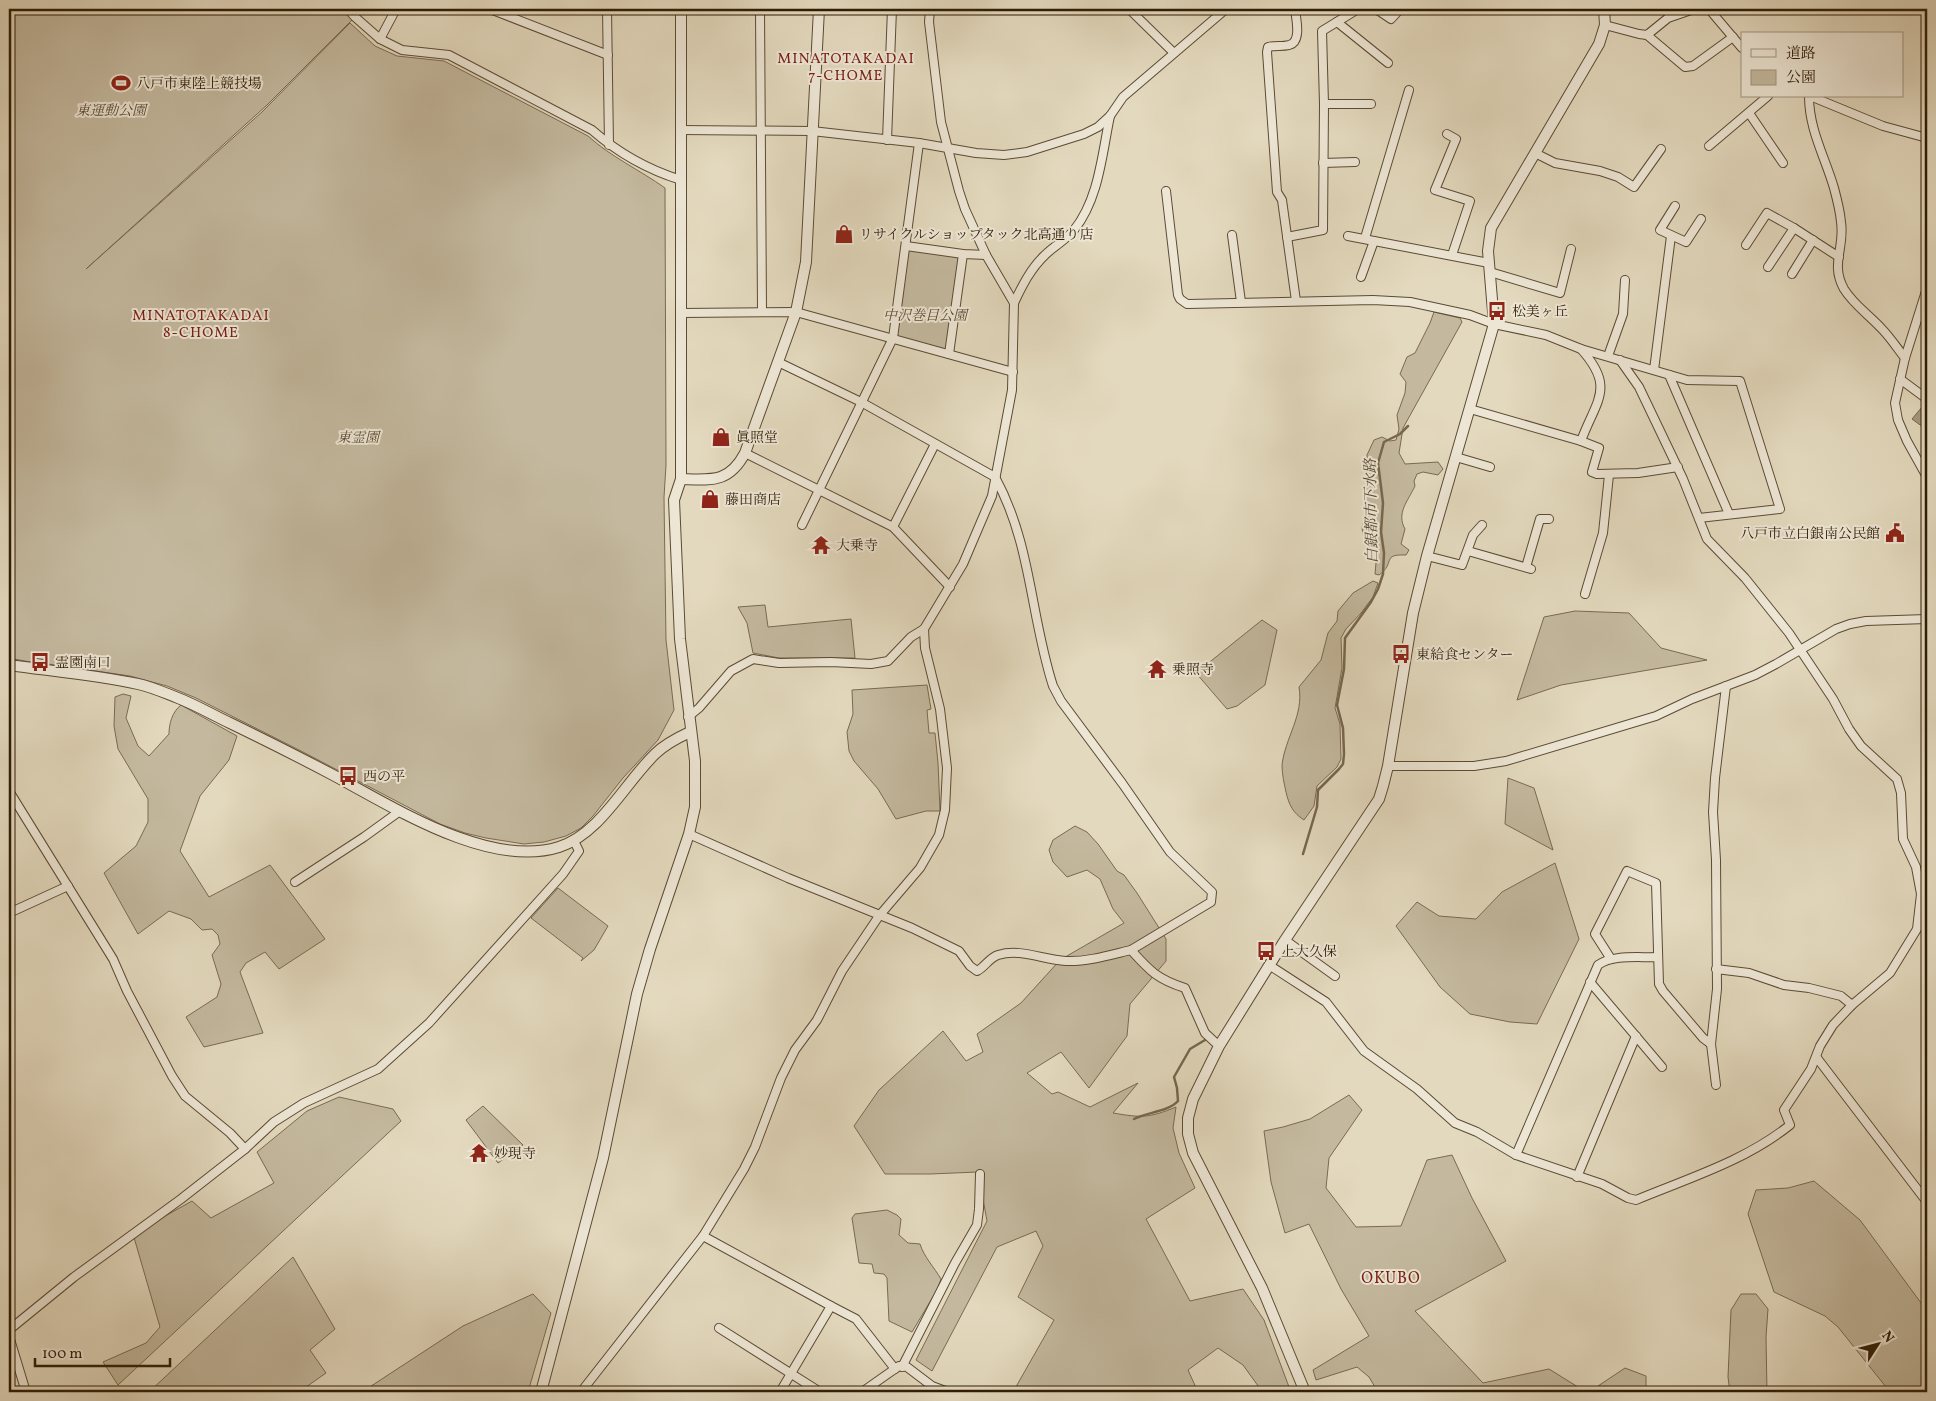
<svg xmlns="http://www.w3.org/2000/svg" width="1936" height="1401" font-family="Vollkorn,'Noto Serif JP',serif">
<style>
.green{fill:#c4b99f;stroke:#7a6a52}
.water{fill:#a6997f;stroke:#76674e}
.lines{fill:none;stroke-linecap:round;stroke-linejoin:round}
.stream{stroke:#76674e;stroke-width:2.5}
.minor-casing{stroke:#5c4b33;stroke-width:10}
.tertiary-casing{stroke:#5c4b33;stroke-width:12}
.minor{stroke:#ede6d5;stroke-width:8}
.tertiary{stroke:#ede6d5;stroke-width:10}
.labels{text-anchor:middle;stroke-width:4;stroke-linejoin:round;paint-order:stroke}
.poi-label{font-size:14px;fill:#2f1c05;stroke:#ede6d5;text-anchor:start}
.park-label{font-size:14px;font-style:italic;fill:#5c4b33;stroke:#ede6d5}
.neighbourhood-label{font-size:15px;letter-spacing:1px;fill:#7a1f14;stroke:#ede6d5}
.water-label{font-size:15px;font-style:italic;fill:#594830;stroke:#ede6d5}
.quarter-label{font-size:16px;letter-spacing:1px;fill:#7a1f14;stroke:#ede6d5}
</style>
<rect width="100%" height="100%" fill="#e3d9be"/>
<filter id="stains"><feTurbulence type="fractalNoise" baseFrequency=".004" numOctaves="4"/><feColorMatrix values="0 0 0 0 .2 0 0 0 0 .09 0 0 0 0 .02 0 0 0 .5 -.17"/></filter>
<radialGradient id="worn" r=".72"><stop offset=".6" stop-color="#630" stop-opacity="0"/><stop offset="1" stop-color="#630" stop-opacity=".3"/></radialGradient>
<!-- green -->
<g class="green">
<path d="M9 9H348L355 17 267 105 86 269 262 112 350 23 375 46 397 56 444 61 588 136C611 157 640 170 665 188L666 465 664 497 666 640 674 710 658 740 623 778 593 816 581 828 566 836 544 842 524 844 486 838 465 833 440 824 303 752 196 698 167 686 130 676 48 664 45 660 35 658 30 662 9 658Z"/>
<polygon points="906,246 963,254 949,354 893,338"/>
<path d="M1434 312 1460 318 1462 322 1403 428 1399 453 1405 464 1438 462 1443 469 1438 475 1423 472 1417 474 1414 481 1415 486C1408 501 1396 513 1405 529L1401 544 1409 550 1406 555C1381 554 1396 563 1379 575L1375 574 1378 540 1371 535 1366 540C1358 526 1365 523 1367 509 1368 503 1364 495 1363 489L1368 481 1367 455 1374 440 1382 437 1390 441 1396 440 1399 429 1397 415 1405 393 1406 382 1400 374 1407 357 1415 353 1430 323Z"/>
<path d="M1373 581 1378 583 1373 597 1361 613 1346 629 1341 638 1342 668 1335 708 1340 724 1341 759 1337 767 1317 786 1314 806 1304 820C1293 813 1289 805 1286 792 1284 783 1282 774 1282 765 1285 738 1304 715 1299 687L1321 660 1328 633 1337 621 1338 611 1353 593Z"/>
<polygon points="765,605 768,627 851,619 855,658 779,658 753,653 747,623 738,607"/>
<polygon points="1575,611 1629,613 1661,648 1707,660 1561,685 1517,700 1544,617"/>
<polygon points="1262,620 1277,630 1265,685 1237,706 1227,709 1196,673"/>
<polygon points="927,685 931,709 927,710 929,733 935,733 938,763 940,811 926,811 896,819 878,789 854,761 849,751 847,732 853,714 852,690"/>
<path d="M123 694 131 696 126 718 138 746 149 756 169 734C169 724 172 712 181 705L237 736 229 760 200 796 180 851 209 897 270 865 325 939 279 969 265 952 246 963 240 972 263 1033 204 1047 186 1017 217 997 221 984 212 955 220 944 218 935 212 929 202 930 191 919 169 911 138 934 104 873 136 846 148 822V799L118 749 114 726 115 697Z"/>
<polygon points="1508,778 1534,788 1553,850 1505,824"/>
<path d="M1075 826 1087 832 1098 844 1117 871 1124 875 1137 893 1166 939V961L1130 1004 1127 1036 1089 1088 1061 1052 1027 1073 1052 1094 1058 1092 1090 1107 1138 1083 1113 1113C1142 1118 1149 1118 1176 1107L1173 1128 1179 1153 1195 1188 1146 1219 1190 1301 1243 1289 1264 1320 1289 1387 1261 1390 1243 1365 1218 1348 1188 1370 1198 1392H1013L1054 1320 1018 1297 1043 1246 1036 1231 997 1247 932 1371 916 1360 987 1221 978 1172 930 1174H885L854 1126 879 1090 943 1031 966 1061 983 1052 977 1034 1021 1003 1060 960 1124 923 1113 909 1100 879 1087 870 1067 877 1053 862 1049 850 1053 840Z"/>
<polygon points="1555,863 1579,939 1537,1024 1510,1022 1470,1014 1440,987 1396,926 1417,902 1439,916 1476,919 1502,892"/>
<polygon points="558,888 608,926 594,950 581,961 583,958 531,918"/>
<polygon points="1349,1095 1362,1110 1329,1158 1326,1188 1356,1227 1401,1226 1427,1160 1452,1155 1472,1198 1506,1261 1415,1311 1483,1383 1549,1369 1586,1392 1378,1392 1369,1377 1357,1367 1316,1380 1313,1370 1369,1336 1341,1289 1309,1224 1285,1233 1271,1182 1264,1131 1283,1127 1310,1119"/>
<polygon points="339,1097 393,1109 401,1121 118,1385 103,1362 146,1343 160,1327 133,1234 192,1201 211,1218 274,1183 257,1152 307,1111"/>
<polygon points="483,1106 523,1145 498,1163 466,1120"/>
<polygon points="1814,1181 1860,1220 1927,1311 1927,1392 1890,1392 1838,1327 1825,1316 1774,1292 1748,1214 1756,1190 1788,1188"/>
<path d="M887 1210 897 1215 901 1219 899 1235 908 1243 920 1244C924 1257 934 1267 941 1279L937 1290 912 1332 889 1321 887 1278 884 1274 874 1273 872 1264 859 1263 852 1218 855 1214Z"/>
<polygon points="293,1257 335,1329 310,1350 326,1373 299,1392 149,1392"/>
<polygon points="533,1294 551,1313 528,1392 362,1392 463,1326"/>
<polygon points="1741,1294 1756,1294 1768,1309 1766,1337 1767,1392 1730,1392 1728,1377 1731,1310"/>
<polygon points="1625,1368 1646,1376 1646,1392 1589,1392"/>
</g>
<!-- water -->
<polygon class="water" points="1922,407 1927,411 1927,430 1912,419"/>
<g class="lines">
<!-- stream -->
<g class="stream">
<polyline points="1303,854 1317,807 1318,790 1339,769 1343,764 1344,754 1343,728 1337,705 1344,669 1345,638 1371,602 1378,589 1383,574 1384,553 1381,532 1383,503 1378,463 1384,442 1400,434 1408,426"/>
<path d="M1134 1119C1147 1112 1168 1112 1178 1101L1177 1088 1174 1077 1190 1049 1205 1040"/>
</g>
<!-- minor casing -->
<g class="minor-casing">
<g id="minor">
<path d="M348 9 355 17 380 39 402 50 449 55 592 130C617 152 649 170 681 180"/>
<polyline points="490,9 608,55"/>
<polyline points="607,9 609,145"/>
<polyline points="760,9 762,311"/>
<polyline points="1129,9 1174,53"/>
<path d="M1295 9C1296 19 1302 42 1289 45 1282 47 1275 45 1268 47L1267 52 1277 192 1282 200 1296 301"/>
<polyline points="1376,9 1391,19 1400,9"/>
<polyline points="1709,9 1742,48"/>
<polyline points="1337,22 1388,63"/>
<polyline points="1605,25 1639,34 1647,35 1668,18 1694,9"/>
<polyline points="1647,35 1685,67 1693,66 1733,37"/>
<polyline points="380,39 396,9"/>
<path d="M1809 96C1809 130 1825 157 1834 188 1837 199 1840 211 1841 222 1845 248 1830 264 1844 289 1853 304 1869 315 1881 328 1890 337 1897 348 1905 358"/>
<polyline points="1810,96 1883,126 1927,138"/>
<polyline points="1324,104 1371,104"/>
<polyline points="1749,113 1783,163"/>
<polyline points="681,130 812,131 919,143 976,153 1004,155 1027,152 1084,134 1098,127 1110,116 1123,97 1226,9"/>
<polyline points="1447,134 1456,139 1435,190 1470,201 1452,255"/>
<polyline points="887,140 892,9"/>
<polyline points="1709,146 1768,96"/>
<polyline points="1535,153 1555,163 1600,171 1618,177 1634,187 1661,149"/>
<polyline points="1323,163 1355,162"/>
<polyline points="1166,191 1178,295 1180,299 1187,304 1373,300 1410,302 1470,315 1494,324 1546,335 1581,349 1687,380 1740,381 1780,509 1699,518"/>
<polyline points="1675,206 1660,230 1686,242 1701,219"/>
<polyline points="1232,235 1241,302"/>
<polyline points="1348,236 1489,263"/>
<polyline points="1287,237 1323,230 1324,104 1322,31 1358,9"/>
<polyline points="1365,238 1409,90"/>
<polyline points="1746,245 1767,213 1794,228 1839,257"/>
<polyline points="906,246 963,254 986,255"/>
<polyline points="1768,267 1794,228"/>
<polyline points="1490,272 1560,293 1571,249"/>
<polyline points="1792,274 1813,240"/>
<polyline points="1361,277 1374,241"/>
<polyline points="1927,288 1905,358 1895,403 1898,420 1907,441 1927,477"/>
<path d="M1014 303C1022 286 1031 268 1045 255 1054 246 1066 240 1074 230 1099 199 1102 154 1110 116"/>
<polyline points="681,313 796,312 1013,372"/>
<path d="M1581 349C1616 388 1596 400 1581 441"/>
<polyline points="949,354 963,254"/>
<polyline points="1608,356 1623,314 1625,280"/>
<path d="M778 362 861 402 995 477C1032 545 1030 615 1053 686L1061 701 1122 783 1170 852 1212 892 1211 902 1131 950C1150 971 1157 979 1185 988L1205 1033 1219 1046"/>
<polyline points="1654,370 1671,236"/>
<polyline points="1669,375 1729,514"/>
<polyline points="1900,379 1927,399"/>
<polyline points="1470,409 1581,441 1599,448 1592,472 1597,474 1638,473 1678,467"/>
<polyline points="745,453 893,527 950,587"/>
<polyline points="1456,457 1490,467"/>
<polyline points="802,525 893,338 919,143"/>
<polyline points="893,527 935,444"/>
<polyline points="1468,551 1531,569"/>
<polyline points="1427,556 1462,565 1473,535 1482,525"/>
<polyline points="1526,567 1540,519 1549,519"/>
<polyline points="1585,594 1603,533 1609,475"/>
<polyline points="688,717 699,708 731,671 753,659 779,663 831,662 871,664 888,661 911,637 924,629 963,564 992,496 1012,390 1014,303 986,255 965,209 959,191 941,122 929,22 930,9"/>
<polyline points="1388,766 1474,766 1506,761 1656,716 1692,699 1755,675 1776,664 1836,629 1850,624 1866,621 1927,619"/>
<polyline points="9,791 113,959 127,991 172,1076 185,1096 230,1133 245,1149"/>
<path d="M689 834 788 878 912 928 959 951 970 966 977 971C985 967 989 958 998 955 1021 948 1043 960 1066 961 1087 962 1110 955 1131 950"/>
<polyline points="295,882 364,837 400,811"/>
<polyline points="9,913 68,886"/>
<polyline points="1285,940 1335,976"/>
<polyline points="1611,959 1595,934 1627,871 1656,883 1659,984 1663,991 1703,1038 1711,1044"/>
<path d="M1269 965 1326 1002 1364 1051 1417 1089 1455 1123 1477 1132 1516 1155 1602 1184 1628 1198 1636 1200C1689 1178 1745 1161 1790 1125L1784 1110 1811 1069 1820 1046 1833 1025 1852 1005 1890 973 1917 929 1921 894 1916 867 1903 839 1901 793 1897 779 1861 746 1849 729 1833 699 1789 633 1745 578 1707 539 1683 479 1639 387 1620 360"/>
<polyline points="1716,969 1749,973 1784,985 1809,988 1841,996 1852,1005"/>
<polyline points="1590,982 1662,1067"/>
<polyline points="1817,1058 1927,1202"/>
<polyline points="1716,1085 1711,1044 1717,989 1716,860 1713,812 1715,778 1726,686"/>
<path d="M1516 1155 1598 965C1613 954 1640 958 1658 957"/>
<polyline points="1577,1177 1636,1036"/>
<polyline points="831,1306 856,1319 895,1369"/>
<polyline points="719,1328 820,1392"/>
<polyline points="9,1330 74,1277 181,1199 245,1149 274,1122 304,1103 378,1069 429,1023 563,874 579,851 574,841"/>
<polyline points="9,1336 26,1392"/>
<polyline points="902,1367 955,1263 977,1225 979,1209 980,1174"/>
<polyline points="581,1392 703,1236"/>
<polyline points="780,1392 831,1306 703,1236 744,1169 755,1147 781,1078 795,1050 817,1020 842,971 879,916 920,868 939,835 945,810 947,768 940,709 925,648 924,629"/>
<polyline points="862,1392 899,1366 907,1367 932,1386 948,1392"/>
</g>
</g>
<!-- tertiary casing -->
<g class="tertiary-casing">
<g id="tertiary">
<path d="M681 479C712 480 729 483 745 453L796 312 806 262 819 9"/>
<path d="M9 665C52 671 96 675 138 684 152 687 165 693 178 698 196 705 213 715 230 723 265 740 299 757 333 775 393 807 489 869 559 847 600 834 625 783 655 754 665 744 677 738 690 732"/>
<polyline points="541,1392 603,1158 637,994 650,949 689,834 695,807 695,761 680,639 674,500 681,479 681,9"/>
<polyline points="1305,1392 1262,1288 1193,1153 1188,1134 1188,1118 1193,1099 1219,1046 1285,940 1379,799 1383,786 1388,766 1413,613 1427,556 1494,324 1488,251 1491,228 1599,44 1605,25 1604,9"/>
</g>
</g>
<!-- minor -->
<use href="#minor" class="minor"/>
<!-- tertiary -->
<use href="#tertiary" class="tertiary"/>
</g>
<!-- icons -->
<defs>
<g id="stadium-bare" transform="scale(1.5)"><path d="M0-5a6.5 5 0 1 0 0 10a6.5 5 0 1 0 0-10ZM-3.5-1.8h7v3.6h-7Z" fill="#8f2418" stroke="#ede6d5" stroke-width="2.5" paint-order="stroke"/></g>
<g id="shop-bare" transform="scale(1.5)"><path d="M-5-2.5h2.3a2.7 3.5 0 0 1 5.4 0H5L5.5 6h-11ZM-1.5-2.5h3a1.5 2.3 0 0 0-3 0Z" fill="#8f2418" stroke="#ede6d5" stroke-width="2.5" paint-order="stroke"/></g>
<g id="bus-bare" transform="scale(1.5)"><path d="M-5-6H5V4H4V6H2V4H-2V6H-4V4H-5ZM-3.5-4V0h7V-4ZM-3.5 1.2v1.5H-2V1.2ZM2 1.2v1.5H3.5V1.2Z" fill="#8f2418" stroke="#ede6d5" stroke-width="2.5" paint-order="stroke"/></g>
<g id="civic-bare" transform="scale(1.5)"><path d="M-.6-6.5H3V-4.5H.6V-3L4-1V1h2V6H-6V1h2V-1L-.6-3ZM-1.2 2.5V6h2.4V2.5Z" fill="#8f2418" stroke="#ede6d5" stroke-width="2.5" paint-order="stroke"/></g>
<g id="temple-bare" transform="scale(1.5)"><path d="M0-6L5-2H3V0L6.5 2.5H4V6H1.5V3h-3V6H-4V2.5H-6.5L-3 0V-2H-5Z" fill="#8f2418" stroke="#ede6d5" stroke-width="2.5" paint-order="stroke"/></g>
</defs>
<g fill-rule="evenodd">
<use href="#stadium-bare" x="121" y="83"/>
<use href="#shop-bare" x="844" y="234"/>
<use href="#bus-bare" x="1497" y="311"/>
<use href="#shop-bare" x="721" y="437"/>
<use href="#shop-bare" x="710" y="499"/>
<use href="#civic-bare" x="1895" y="533"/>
<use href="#temple-bare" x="821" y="545"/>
<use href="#bus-bare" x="1401" y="654"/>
<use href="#bus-bare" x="40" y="662"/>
<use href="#temple-bare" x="1157" y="669"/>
<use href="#bus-bare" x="348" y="776"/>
<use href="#bus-bare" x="1266" y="951"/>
<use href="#temple-bare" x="479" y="1153"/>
</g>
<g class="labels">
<!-- poi labels -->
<g class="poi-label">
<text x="136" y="88">八戸市東陸上競技場</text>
<text x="859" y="239">リサイクルショップタック北高通り店</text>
<text x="1512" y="316">松美ヶ丘</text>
<text x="736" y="442">眞照堂</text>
<text x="725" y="504">藤田商店</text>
<text x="1880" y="538" text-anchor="end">八戸市立白銀南公民館</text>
<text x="836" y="550">大乗寺</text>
<text x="1416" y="659">東給食センター</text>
<text x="55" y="667">霊園南口</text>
<text x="1172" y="674">乗照寺</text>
<text x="363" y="781">西の平</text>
<text x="1281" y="956">上大久保</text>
<text x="494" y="1158">妙現寺</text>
</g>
<!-- park labels -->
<g class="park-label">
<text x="111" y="115">東運動公園</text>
<text x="925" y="320">中沢巻目公園</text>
<text x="358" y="442">東霊園</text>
</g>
<!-- neighbourhood labels -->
<g class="neighbourhood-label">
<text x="846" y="63">MINATOTAKADAI<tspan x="846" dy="17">7-CHOME</tspan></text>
<text x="201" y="320">MINATOTAKADAI<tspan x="201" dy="17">8-CHOME</tspan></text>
</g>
<!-- water labels -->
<g class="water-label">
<text transform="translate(1371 511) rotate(-91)" y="5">白銀都市下水路</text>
</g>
<!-- quarter labels -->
<g class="quarter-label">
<text x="1391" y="1283">OKUBO</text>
</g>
</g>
<!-- margin -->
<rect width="1936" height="1401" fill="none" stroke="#e3d9be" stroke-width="30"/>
<rect x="10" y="10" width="1916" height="1381" fill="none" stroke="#2f1c05" stroke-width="2.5"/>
<rect x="15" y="15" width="1906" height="1371" fill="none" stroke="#2f1c05"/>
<!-- legend -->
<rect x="1741" y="32" width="162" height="65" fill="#ede6d5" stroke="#a19582"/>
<rect x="1751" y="49" width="25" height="8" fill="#ede6d5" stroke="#a19582"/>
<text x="1786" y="58" font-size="15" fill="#2f1c05">道路</text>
<rect x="1751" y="70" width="25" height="15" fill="#c4b99f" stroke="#a19582"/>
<text x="1786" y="82" font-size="15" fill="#2f1c05">公園</text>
<!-- north arrow -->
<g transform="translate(1878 1344) rotate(54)" stroke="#ede6d5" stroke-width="4" paint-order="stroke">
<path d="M0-4L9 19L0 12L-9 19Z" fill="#2f1c05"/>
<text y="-8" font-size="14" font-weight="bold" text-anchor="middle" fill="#2f1c05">N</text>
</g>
<!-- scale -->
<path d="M35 1358v8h135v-8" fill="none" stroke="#2f1c05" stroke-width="2.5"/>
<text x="42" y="1358" font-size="15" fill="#2f1c05" stroke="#ede6d5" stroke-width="4" paint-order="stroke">100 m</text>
<rect width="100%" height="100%" filter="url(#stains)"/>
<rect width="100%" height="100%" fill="url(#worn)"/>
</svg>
